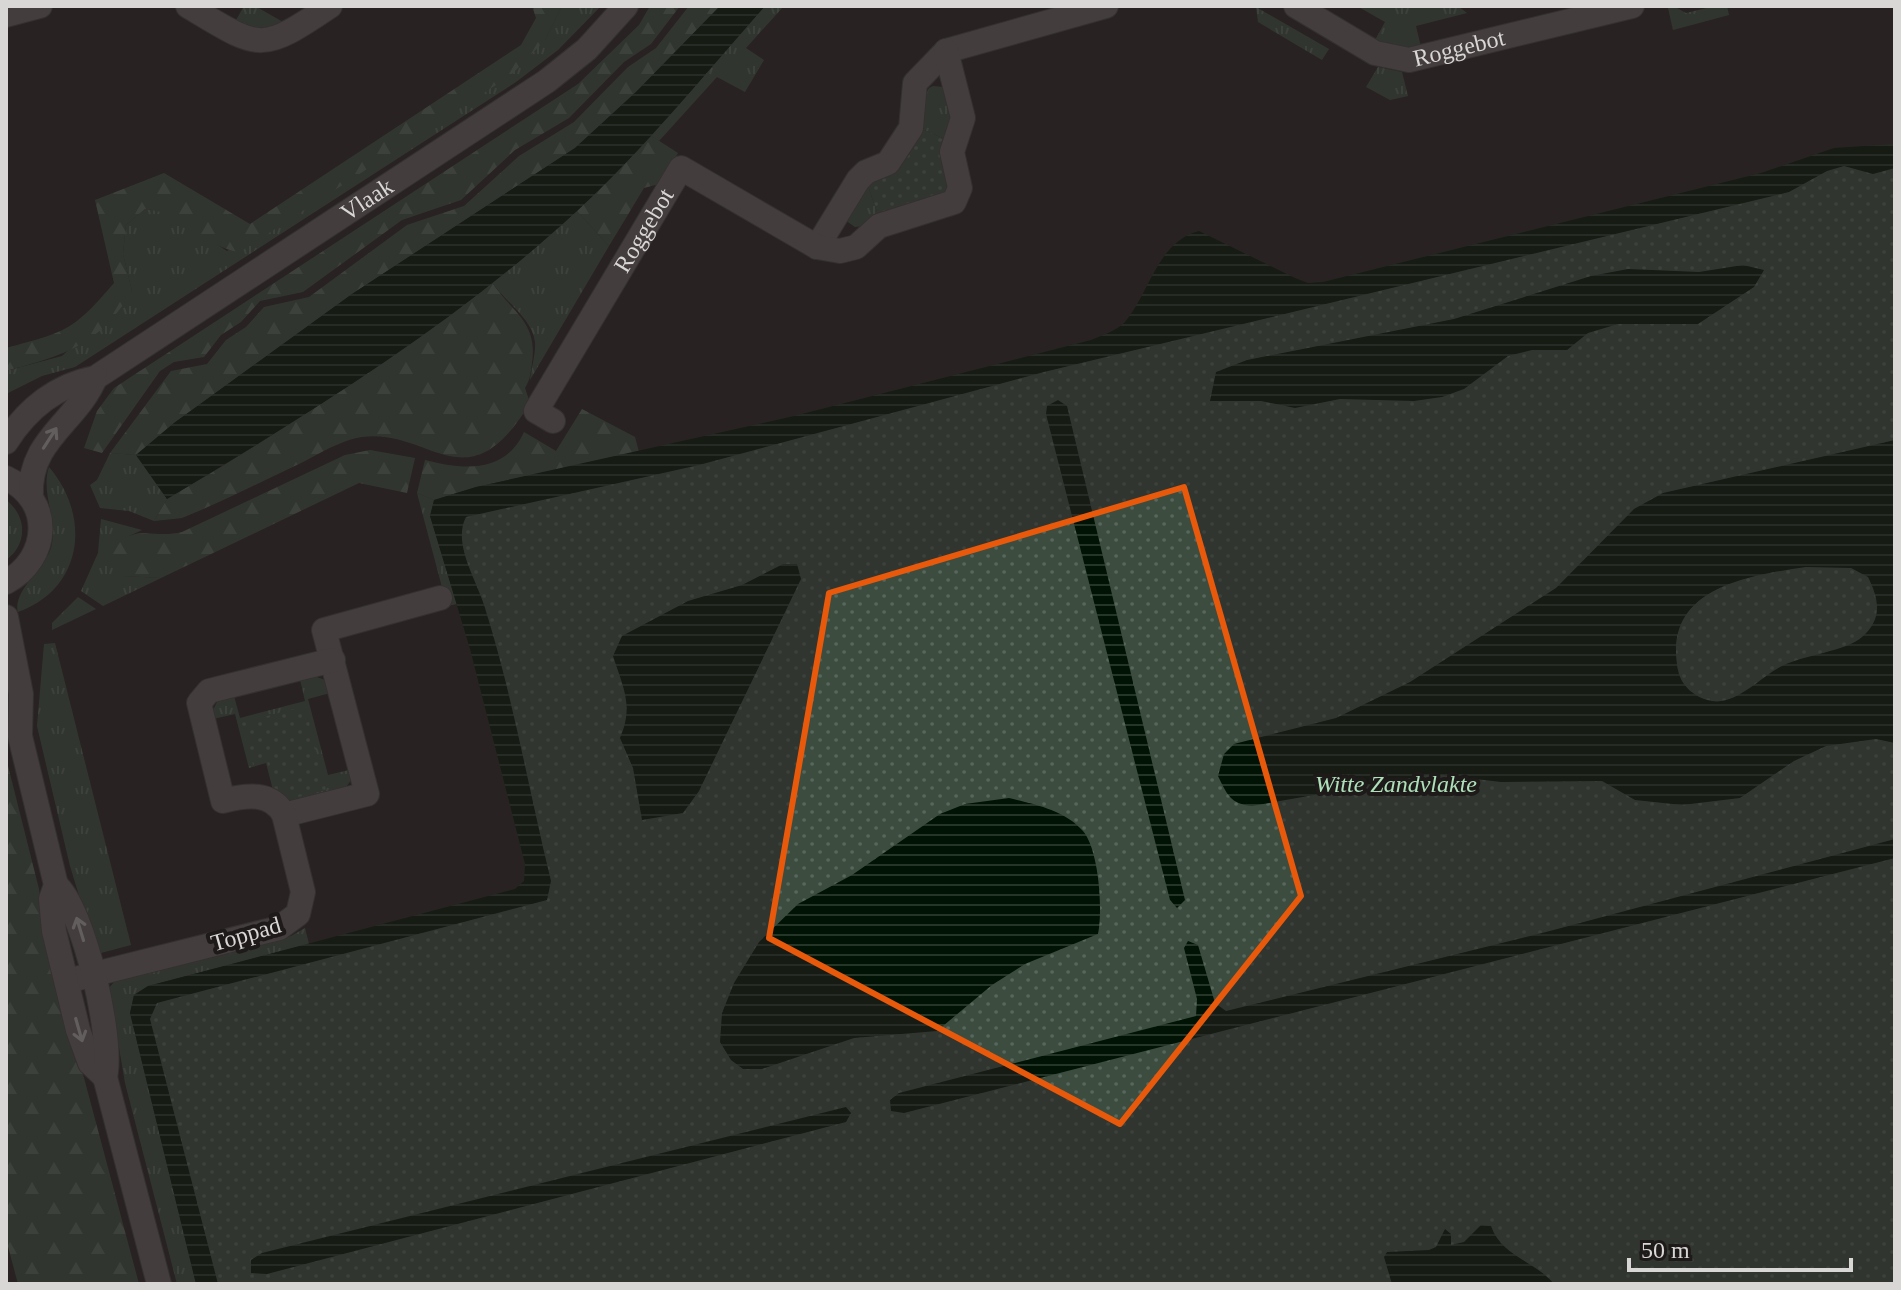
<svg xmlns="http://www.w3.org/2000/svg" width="1901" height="1290" font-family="Georgia,serif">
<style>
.grass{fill:url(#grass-tufts)}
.forest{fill:url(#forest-firs)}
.park{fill:url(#park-dots)}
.water{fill:url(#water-rules);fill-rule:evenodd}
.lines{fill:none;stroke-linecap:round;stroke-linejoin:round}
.street-casing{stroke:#454141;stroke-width:26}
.secondary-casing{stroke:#454141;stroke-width:26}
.street{stroke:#645e5e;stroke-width:24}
.secondary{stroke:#645e5e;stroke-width:24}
.oneway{stroke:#aaa6a6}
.marked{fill:none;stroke:#e8590c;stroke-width:6;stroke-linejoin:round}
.labels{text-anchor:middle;stroke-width:8;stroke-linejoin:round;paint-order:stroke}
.street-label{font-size:24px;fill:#d9d6d6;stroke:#1e1a19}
.park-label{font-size:24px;font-style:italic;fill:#aee1ba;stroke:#1e1a19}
</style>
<defs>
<pattern id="grass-tufts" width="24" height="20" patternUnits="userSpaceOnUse" patternTransform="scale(2)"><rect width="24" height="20" fill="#3c4d40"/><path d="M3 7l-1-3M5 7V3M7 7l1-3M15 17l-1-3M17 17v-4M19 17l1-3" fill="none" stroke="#58665b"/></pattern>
<pattern id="forest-firs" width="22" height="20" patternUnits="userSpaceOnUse" patternTransform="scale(2)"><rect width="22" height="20" fill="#3c4d40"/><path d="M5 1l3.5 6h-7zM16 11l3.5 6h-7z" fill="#58665b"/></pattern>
<pattern id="park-dots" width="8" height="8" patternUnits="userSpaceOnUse" patternTransform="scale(2)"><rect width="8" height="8" fill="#3c4d40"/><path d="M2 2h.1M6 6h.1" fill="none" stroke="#58665b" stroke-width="1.8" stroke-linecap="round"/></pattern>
<pattern id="water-rules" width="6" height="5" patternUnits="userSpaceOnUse" patternTransform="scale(2)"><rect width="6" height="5" fill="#001304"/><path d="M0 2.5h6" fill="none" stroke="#253528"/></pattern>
</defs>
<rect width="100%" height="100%" fill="#282323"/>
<!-- grass -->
<g class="grass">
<path d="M244 6H255L283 22C265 30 253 29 236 20Z"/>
<polygon points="562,6 601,6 558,50 516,82 75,367 42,376 6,394 6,371 62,356 132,291 123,254 126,225 145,209 168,212 227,251 545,40"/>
<polygon points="765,6 784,6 746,48 764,60 745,92 717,77 659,141 650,135"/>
<path d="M1357 6H1458L1467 13 1416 26 1421 47C1406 50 1388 48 1375 40L1385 22Z"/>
<polygon points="1715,6 1727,6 1729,15 1673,30 1668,8 1675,7 1686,13"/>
<polygon points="1256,7 1329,49 1322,60 1258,22"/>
<polygon points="1378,67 1402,72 1408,96 1390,100 1366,87"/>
<polygon points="933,86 943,87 952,117 945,139 922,129 922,103 929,88"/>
<polygon points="867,183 878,215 864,226 855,227 845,220"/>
<path d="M577 211 609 246 530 380C531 369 536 354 535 342 532 318 504 301 491 281Z"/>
<polygon points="110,453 136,455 167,499 154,521 129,511 100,508 90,485 97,480"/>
<path d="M49 467C91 516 84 588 18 612 12 592 45 568 51 548 59 519 40 494 49 467Z"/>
<polygon points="417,493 434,500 430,516 457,604 447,606"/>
<path d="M6 500C27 516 28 544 6 560Z"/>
<polygon points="101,519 142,530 129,536 123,576 161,578 103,606 81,591 98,553"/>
<polygon points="78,597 96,609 52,630 52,623"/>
<polygon points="55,643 131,945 97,954 70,866 37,726 44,644"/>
<polygon points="314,676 325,680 330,693 308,699 328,775 349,770 351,780 344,790 293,802 273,790 266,763 249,768 235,714 213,719 212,712 217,702 234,696 240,718 305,701 300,679"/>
<polygon points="305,928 309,944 148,986 134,995 130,1013 196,1284 177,1284 125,1083 109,988 115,981 291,936"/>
</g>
<!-- forest -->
<g class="forest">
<path d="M532 6H562L545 40 511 75 240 252C205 248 186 213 145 209L126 225 123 254 132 291C99 346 64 355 6 371V348C66 332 73 331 114 283L95 200 164 173 250 224 521 45 536 18Z"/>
<polygon points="650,6 680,6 651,44 624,62 569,118 515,150 461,200 402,220 303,292 260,301 241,322 221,335 204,357 174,362 160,371 102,453 84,448 97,411 114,388 578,84 639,25"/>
<polygon points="689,6 720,6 636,92 575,148 352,294 174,423 136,455 110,453 171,371 207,364 226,340 246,327 264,307 309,297 407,225 464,206 519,156 574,122 628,67 656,48"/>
<polygon points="650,135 678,153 659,184 644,188 609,246 577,211"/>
<path d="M491 281C512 313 538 321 532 363 531 372 530 380 525 388L530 403C463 514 426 417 349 440 331 446 315 456 299 464 260 482 222 502 182 518L154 521 167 499C283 431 385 364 491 281Z"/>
<path d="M582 409 635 437 639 452 476 487 434 500 417 493 425 460C463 470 505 474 524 432L556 451Z"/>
<path d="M370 450 415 458 407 493 359 483 161 578 123 576 114 569 110 557C130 519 150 540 182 532L345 455Z"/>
<polygon points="6,758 39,889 44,928 139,1284 18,1284 6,1239"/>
</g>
<!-- park -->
<g class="park">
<polygon points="922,129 945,139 947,193 878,215 867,183"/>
<polygon points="1895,149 1895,1284 203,1284 137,1012 149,995 540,892 444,525 458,503"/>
<polygon points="305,706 326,790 294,798 273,788 267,762 253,765 241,723"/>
</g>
<!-- water -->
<g class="water">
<path d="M720 6H765C704 75 645 148 577 211 454 325 310 413 167 499L136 455 174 423 352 294 575 148 636 92Z"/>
<path d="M1895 144V168L1873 174 1844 166 1827 171 1789 192 1044 372 699 465 466 517C452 544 477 580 485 608 513 697 529 791 551 881L547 900 157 1003 150 1019 218 1284H196L130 1013 134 995 148 986 515 889 524 881 525 864 470 649 430 516 434 500 476 487 794 416 1091 340C1103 335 1116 331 1125 322 1150 292 1157 242 1199 231L1295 278 1308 283 1323 282 1761 173 1834 148Z"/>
<polygon points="1743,265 1764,270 1754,287 1698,324 1618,324 1588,333 1567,350 1532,350 1508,356 1464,389 1442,397 1414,401 1340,399 1295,408 1261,401 1210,401 1216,372 1247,360 1454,319 1591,276 1628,269 1699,272"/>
<polygon points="1058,400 1067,406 1185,900 1177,908 1170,900 1046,414 1047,406"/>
<path d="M1895 440V743L1876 739 1826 746 1794 761 1740 798 1682 805 1635 800 1602 781 1501 782 1433 774 1252 806C1230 804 1227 794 1218 776L1224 754 1234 744 1336 718 1410 682 1556 588 1634 509 1663 493ZM1806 567 1851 568 1868 577C1879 599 1883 619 1862 637 1847 651 1803 655 1782 666 1760 677 1737 705 1712 701 1695 698 1681 686 1678 670 1662 589 1745 576 1806 567Z"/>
<path d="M783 564H797L801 579 699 791 683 813 642 820 633 768 620 738C634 706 623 687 613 656L622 636 688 601 742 585Z"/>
<path d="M1009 798C1034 804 1065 810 1083 831 1099 850 1103 910 1098 934L1025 964 992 985 937 1031 854 1038 762 1069H743L731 1060 720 1042 722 1013 734 983 759 942 798 904 852 875 940 814 965 804Z"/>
<polygon points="1895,839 1895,858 904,1113 891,1111 890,1100 899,1093 1196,1016 1197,999 1184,948 1188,941 1198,945 1215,1003 1226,1011 1546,932"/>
<polygon points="846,1107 851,1113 846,1122 267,1274 251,1273 251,1260 262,1253"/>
<path d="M1481 1225 1491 1226C1501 1256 1535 1261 1554 1284H1392L1384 1257 1387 1252 1429 1250 1436 1247 1445 1229 1451 1234V1245L1464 1242Z"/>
</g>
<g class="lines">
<!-- street casing -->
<g class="street-casing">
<g id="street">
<path d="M188 6C260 49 259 54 330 6"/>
<path id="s1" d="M1296 6 1375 53 1409 60 1632 6"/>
<polyline points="6,15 40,6"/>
<polyline points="817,247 858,180 866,172 888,163 911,128 915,83 946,51 1106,6"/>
<path id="s2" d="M553 421 536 411 681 168 817 247 840 251 856 247 879 226 954 202 960 188 952 152 963 118 946 51"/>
<polyline points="284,815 367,794 324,630 440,598"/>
<path d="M67 981 279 928 298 914 303 892 284 815C272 791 245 795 223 801L199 703 209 691 333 660"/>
</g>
</g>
<!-- secondary casing -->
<g class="secondary-casing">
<g id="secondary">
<path id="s3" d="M6 442C27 409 57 385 95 378L547 81 587 49 626 6"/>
<path d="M6 478C54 500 50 559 6 582"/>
<path d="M31 496C28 440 77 422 95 378"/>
<polyline points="6,617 21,694 20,736 56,885 51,899 54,931 78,1030 90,1063 105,1077"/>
<path d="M56 885C84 909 114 1041 105 1077L159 1284"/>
</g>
</g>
<!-- street -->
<use href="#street" class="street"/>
<!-- secondary -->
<use href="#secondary" class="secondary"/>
</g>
<!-- one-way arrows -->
<defs><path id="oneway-shaft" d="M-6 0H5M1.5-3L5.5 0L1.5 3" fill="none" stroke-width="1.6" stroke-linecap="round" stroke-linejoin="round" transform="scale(2)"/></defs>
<g class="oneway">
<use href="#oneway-shaft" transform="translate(50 438) rotate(-57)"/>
<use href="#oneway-shaft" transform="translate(80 929) rotate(-107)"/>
<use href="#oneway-shaft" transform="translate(79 1030) rotate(74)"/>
</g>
<!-- marked area -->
<path d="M0 0H1901V1290H0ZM1184 487 1301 896 1120 1124 769 938 829 593Z" fill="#282323" fill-opacity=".55" fill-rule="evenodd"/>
<path class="marked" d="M1184 487 1301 896 1120 1124 769 938 829 593Z"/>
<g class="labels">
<!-- street labels -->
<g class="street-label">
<text dy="8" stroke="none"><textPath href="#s1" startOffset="178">Roggebot</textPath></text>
<text dy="8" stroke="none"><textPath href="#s3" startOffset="438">Vlaak</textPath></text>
<text dy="8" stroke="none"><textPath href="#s2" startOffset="230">Roggebot</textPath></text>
<text transform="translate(246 934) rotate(-16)" y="8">Toppad</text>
</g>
<!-- park labels -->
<g class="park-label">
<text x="1396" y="792">Witte Zandvlakte</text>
</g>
</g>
<!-- border -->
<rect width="1901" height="1290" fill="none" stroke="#d9d6d6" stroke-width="16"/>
<!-- scale -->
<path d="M1629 1258v12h222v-12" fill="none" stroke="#d9d6d6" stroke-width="4"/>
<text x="1641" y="1258" font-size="24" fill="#d9d6d6" stroke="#1e1a19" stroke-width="6" paint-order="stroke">50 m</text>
</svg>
